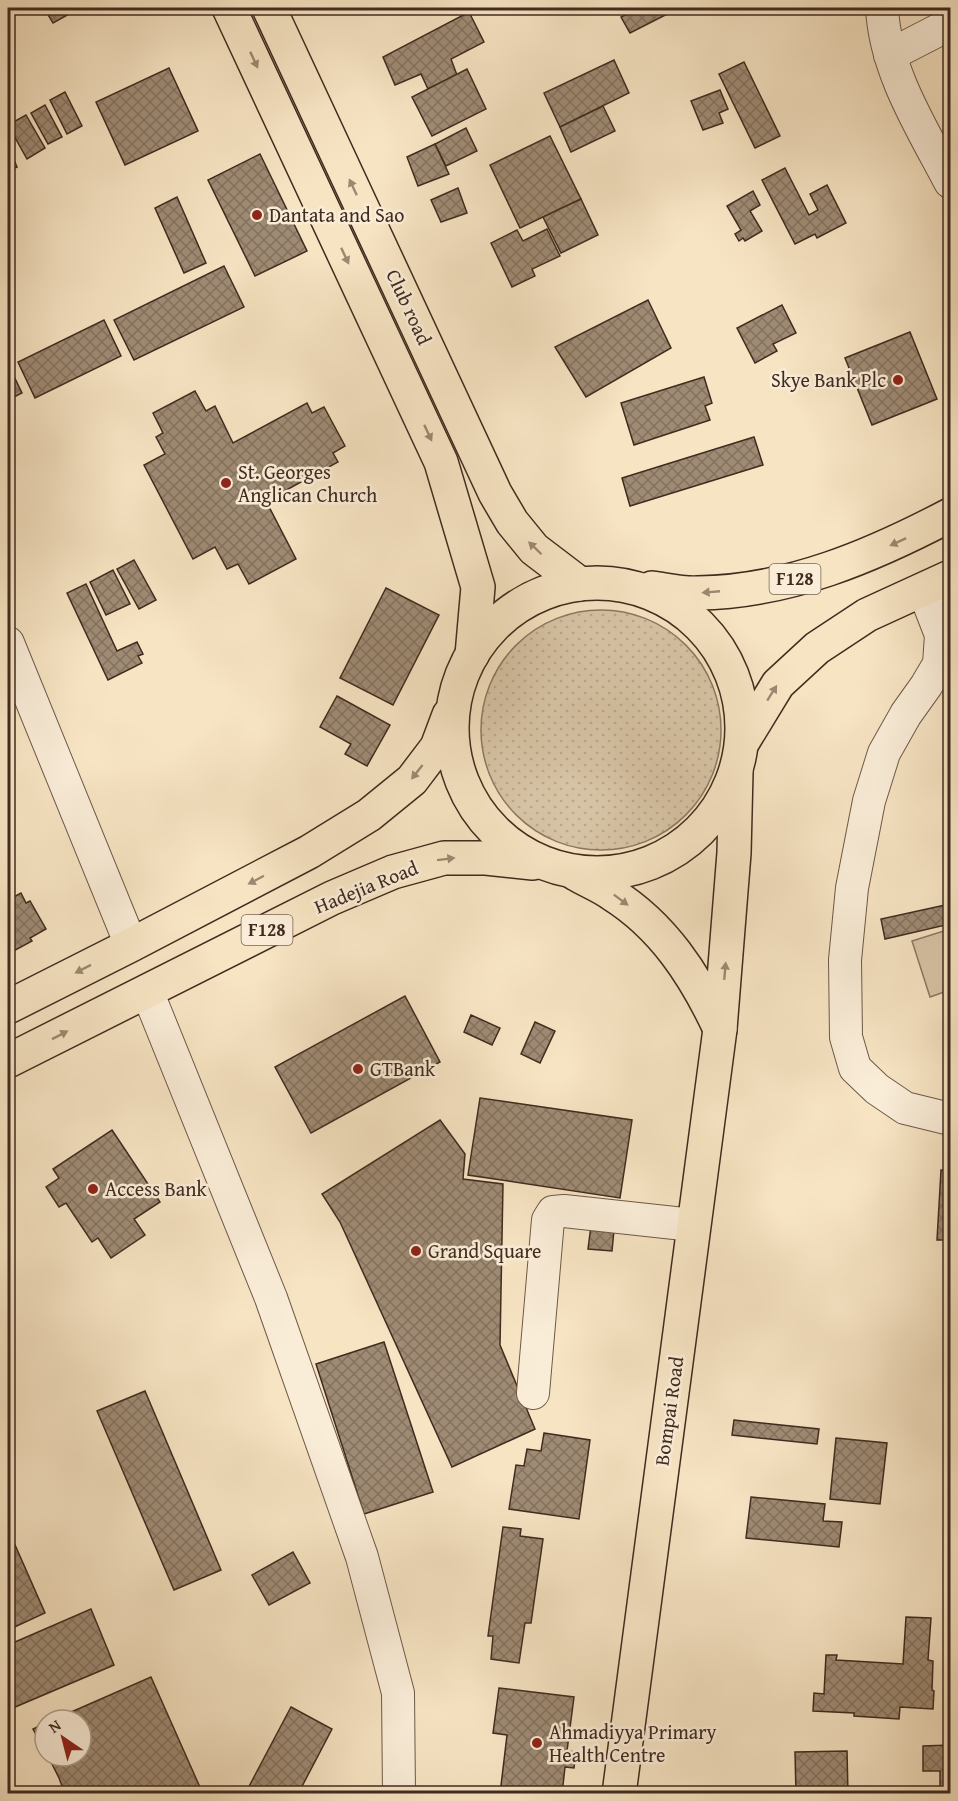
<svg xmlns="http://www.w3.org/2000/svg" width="958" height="1801" font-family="'Gentium Book Plus',serif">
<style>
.park{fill:#d8c5a7;stroke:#8c7863;stroke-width:1.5}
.garden{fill:url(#garden-dots);stroke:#8c7863;stroke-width:1.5}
.building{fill:url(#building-cross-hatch);stroke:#402b1f;stroke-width:1.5}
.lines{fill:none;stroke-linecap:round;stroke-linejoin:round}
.minor-casing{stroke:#6e5948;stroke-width:34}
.major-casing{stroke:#402b1f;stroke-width:36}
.minor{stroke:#faedd8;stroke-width:32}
.major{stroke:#f7e4c3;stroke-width:33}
.oneway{fill:#9c8871}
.poi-dot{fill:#8f2418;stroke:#faedd8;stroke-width:2}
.labels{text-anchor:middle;stroke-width:5;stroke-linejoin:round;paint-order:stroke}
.shield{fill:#faedd8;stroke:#786556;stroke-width:1.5}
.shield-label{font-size:18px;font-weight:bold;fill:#402b1f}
.poi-label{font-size:20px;fill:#402b1f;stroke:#faedd8;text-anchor:start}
.street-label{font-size:20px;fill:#402b1f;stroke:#faedd8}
</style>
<defs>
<pattern id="garden-dots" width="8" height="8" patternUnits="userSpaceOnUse" patternTransform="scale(1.5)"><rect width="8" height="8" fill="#d8c5a7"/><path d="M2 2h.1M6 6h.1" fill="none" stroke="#baa98f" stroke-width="1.8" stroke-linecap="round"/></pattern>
<pattern id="building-cross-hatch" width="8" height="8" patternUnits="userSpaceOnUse" patternTransform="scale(1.5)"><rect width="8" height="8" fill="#9f8b74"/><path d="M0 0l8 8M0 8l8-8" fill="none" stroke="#83725f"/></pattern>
</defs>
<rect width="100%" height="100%" fill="#f7e4c3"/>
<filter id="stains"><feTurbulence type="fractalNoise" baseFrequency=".00333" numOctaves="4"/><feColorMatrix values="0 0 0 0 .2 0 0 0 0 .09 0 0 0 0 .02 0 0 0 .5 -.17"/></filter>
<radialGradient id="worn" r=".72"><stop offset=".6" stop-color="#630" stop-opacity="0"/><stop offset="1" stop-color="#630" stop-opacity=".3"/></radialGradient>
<!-- park -->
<polygon class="park" points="950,929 950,990 930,997 912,941"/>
<!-- garden -->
<circle class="garden" cx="601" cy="730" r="120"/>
<!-- building -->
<g class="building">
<polygon points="44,8 80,8 53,23"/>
<polygon points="639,8 679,8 630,33 621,17"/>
<polygon points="469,12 484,42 451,59 457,75 428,89 421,74 395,85 383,57"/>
<polygon points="614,60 629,93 560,127 544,93"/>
<polygon points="744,62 780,136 755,148 719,74"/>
<polygon points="169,68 198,131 125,165 96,102"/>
<polygon points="467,69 486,109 432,136 412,97"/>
<polygon points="720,90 728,109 719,113 723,123 703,130 691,101"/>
<polygon points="65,92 82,126 67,134 50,100"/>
<polygon points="45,105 62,137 48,144 31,113"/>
<polygon points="603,106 615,131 571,152 560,127"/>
<polygon points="26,115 45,148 27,159 8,125"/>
<polygon points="466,128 477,151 446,166 435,144"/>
<polygon points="550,136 581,199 520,228 490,165"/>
<polygon points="435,144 449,174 418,186 407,157"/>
<polygon points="8,145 17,167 8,171"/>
<polygon points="260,154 307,251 255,276 208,180"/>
<polygon points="785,168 809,215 818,210 810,194 827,185 846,223 817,238 815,234 795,244 762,180"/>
<polygon points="458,188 467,213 441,222 431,200"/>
<polygon points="753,191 760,205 750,211 762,231 745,241 743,238 739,241 735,234 741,230 727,206"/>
<polygon points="177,197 206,263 184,273 155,208"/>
<polygon points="581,199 598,235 561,253 543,217"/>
<polygon points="547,229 560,256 532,269 535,276 512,287 491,243 517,230 523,241"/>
<polygon points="224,266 244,307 134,360 114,320"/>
<polygon points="648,300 671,348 586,397 555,347"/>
<polygon points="782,305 796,333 773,344 777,351 755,363 737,328"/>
<polygon points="104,320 121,356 35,398 18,362"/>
<polygon points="910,332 937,399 872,425 845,358"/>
<polygon points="8,364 22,393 8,400"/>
<polygon points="704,377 712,403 705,406 710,420 634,445 621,403"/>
<polygon points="195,391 206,411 215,406 233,443 307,403 312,413 324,407 345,446 333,453 338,462 266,501 296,559 249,584 238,564 227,569 215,547 193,559 144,465 165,454 156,437 163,433 153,413"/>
<polygon points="754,437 763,465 630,506 622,478"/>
<polygon points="134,560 156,600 139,609 117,569"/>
<polygon points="113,570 130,604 106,615 90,582"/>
<polygon points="86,584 117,651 137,642 143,654 138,656 142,663 108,680 67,593"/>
<polygon points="386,588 439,615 393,705 340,678"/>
<polygon points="337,696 390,725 367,766 345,754 351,744 320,727"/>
<polygon points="21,893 26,903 30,901 46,929 30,938 32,941 8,954 8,900"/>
<polygon points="950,904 950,924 885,939 881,919"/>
<polygon points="405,996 440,1062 311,1133 275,1067"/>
<polygon points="471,1015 500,1028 492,1045 464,1032"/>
<polygon points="535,1022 555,1031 540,1063 521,1054"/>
<polygon points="480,1098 632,1120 620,1198 468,1175"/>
<polygon points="440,1120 465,1154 463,1179 503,1184 500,1345 535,1429 452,1467 340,1222 322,1194"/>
<polygon points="112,1130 160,1202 134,1219 145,1235 111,1258 98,1238 92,1242 66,1203 59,1207 46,1187 59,1178 53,1169"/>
<polygon points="941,1170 950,1171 950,1240 937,1240"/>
<polygon points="592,1218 615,1220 612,1251 588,1249"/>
<polygon points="384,1342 433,1492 364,1514 316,1364"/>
<polygon points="145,1391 221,1570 174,1590 97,1411"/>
<polygon points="734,1420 819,1429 817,1444 732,1435"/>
<polygon points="544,1433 590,1440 579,1519 509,1509 516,1465 524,1466 527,1449 541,1451"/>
<polygon points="836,1438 887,1443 880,1504 830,1499"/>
<polygon points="751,1497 825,1504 823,1521 842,1522 839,1547 746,1538"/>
<polygon points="503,1527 521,1529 520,1536 543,1539 531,1623 525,1623 519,1663 491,1659 493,1636 488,1636"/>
<polygon points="8,1529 45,1613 8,1630"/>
<polygon points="293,1552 310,1583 269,1605 252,1575"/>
<polygon points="91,1609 114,1665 8,1710 8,1645"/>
<polygon points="906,1617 931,1618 928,1660 933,1661 932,1690 934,1691 933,1709 900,1707 899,1719 854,1716 854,1713 813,1711 814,1693 824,1694 826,1655 837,1655 836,1660 903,1664"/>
<polygon points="151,1677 203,1794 65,1794 59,1778 48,1756 81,1756 81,1720 53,1720"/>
<polygon points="499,1688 574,1697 567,1751 576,1752 574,1768 565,1767 562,1794 500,1794 507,1735 493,1733"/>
<polygon points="291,1707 332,1729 298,1794 245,1794"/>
<polygon points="45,1723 45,1751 33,1729"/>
<polygon points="950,1745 950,1794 940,1794 940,1771 923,1771 923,1746"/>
<polygon points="847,1751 848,1794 796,1794 795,1752"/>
</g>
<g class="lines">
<!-- minor casing -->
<g class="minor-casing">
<g id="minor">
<path d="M882 8C885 71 922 128 950 182"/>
<polyline points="890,55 950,24"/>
<polyline points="924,591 941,635 939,664 926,686 906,714 884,753 869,801 852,888 845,960 846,1037 855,1068 877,1089 905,1108 950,1119"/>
<polyline points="8,643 131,945"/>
<polyline points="147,991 271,1298 362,1557 398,1693 399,1794"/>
<polyline points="533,1393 548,1220 553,1212 564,1211 693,1225"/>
</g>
</g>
<!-- major casing -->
<g class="major-casing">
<g id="major">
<polyline points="229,8 441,462 478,587 472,655"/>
<polyline points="269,8 495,493 512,522 534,549 580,584"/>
<circle cx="597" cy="728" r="145"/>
<path d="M652 588C667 590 683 594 698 593 788 592 872 556 950 515"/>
<polyline points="742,743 778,684 817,648 867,615 950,577"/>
<path d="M576 874C588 881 601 886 612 894 663 926 695 975 720 1029"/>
<polyline points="8,1007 131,945 309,852 369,815 412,780 437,747 449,715"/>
<polyline points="8,1061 332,898 393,872 444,858 486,858 533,863"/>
<polyline points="619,1794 720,1029 734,853 736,772"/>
</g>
</g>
<!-- minor -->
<use href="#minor" class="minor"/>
<!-- major -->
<use href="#major" class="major"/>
</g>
<!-- one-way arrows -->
<defs><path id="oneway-solid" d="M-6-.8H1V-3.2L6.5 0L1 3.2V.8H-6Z" transform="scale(1.5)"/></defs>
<g class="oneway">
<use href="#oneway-solid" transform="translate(254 60) rotate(65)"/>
<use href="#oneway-solid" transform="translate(353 187) rotate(-115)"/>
<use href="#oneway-solid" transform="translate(345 256) rotate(65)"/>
<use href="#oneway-solid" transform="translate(428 433) rotate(65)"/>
<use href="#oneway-solid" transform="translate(898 542) rotate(155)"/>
<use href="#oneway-solid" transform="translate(535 548) rotate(-136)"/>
<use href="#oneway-solid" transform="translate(711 592) rotate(175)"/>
<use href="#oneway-solid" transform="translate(772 693) rotate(-58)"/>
<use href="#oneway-solid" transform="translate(417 772) rotate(128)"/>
<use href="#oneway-solid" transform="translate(446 859) rotate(-7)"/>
<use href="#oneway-solid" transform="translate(256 880) rotate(152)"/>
<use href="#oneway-solid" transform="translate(621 900) rotate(37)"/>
<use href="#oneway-solid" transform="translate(83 969) rotate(153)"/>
<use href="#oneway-solid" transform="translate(725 971) rotate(-85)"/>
<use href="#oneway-solid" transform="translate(60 1035) rotate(-27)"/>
</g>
<!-- markers -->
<g class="poi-dot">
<circle cx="257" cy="215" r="6"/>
<circle cx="898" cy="380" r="6"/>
<circle cx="226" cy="483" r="6"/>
<circle cx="358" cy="1069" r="6"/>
<circle cx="93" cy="1189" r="6"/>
<circle cx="416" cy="1251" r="6"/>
<circle cx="537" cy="1743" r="6"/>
</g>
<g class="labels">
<!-- shield labels -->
<g class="shield">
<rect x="769.5" y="564" width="51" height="30" rx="4.5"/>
<rect x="241.5" y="915" width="51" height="30" rx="4.5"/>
</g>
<g class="shield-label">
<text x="795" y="585">F128</text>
<text x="267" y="936">F128</text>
</g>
<!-- poi labels -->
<g class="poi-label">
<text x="269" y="222">Dantata and Sao</text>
<text x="886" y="387" text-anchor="end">Skye Bank Plc</text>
<text x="238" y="479">St. Georges<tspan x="238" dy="23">Anglican Church</tspan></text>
<text x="370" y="1076">GTBank</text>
<text x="105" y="1196">Access Bank</text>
<text x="428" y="1258">Grand Square</text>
<text x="549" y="1739">Ahmadiyya Primary<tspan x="549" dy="23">Health Centre</tspan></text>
</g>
<!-- street labels -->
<g class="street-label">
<text transform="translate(409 307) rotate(65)" y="7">Club road</text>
<text transform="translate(366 887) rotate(-22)" y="7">Hadejia Road</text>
<text transform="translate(669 1411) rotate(-82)" y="7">Bompai Road</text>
</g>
</g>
<!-- margin -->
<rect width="958" height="1801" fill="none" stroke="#f7e4c3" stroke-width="30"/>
<rect x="9" y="9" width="940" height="1783" fill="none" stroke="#402b1f" stroke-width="3"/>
<rect x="15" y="15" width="928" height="1771" fill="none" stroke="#402b1f" stroke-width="1.5"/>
<!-- north arrow -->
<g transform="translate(63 1738) rotate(325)"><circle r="28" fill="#faedd8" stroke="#b09f8e" stroke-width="1.5"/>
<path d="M0-4.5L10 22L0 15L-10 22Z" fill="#8f2418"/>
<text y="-9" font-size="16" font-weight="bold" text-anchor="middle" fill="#402b1f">N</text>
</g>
<rect width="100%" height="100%" filter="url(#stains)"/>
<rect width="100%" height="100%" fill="url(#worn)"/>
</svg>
